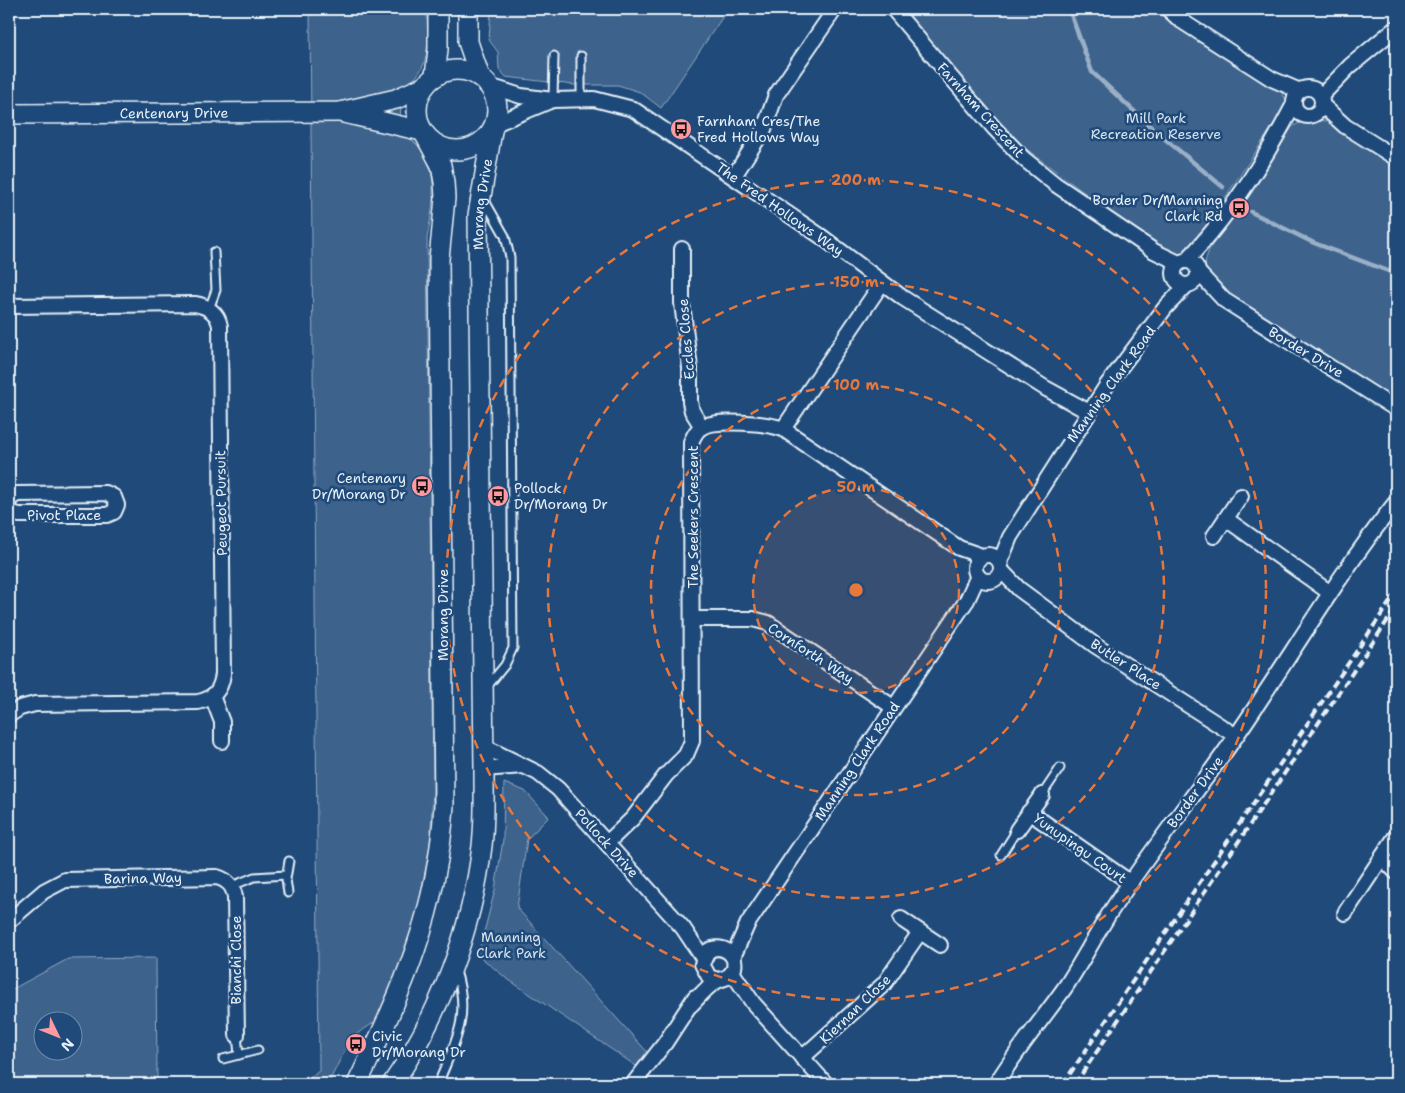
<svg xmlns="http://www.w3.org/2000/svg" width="1405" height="1093" font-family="'Shantell Sans',sans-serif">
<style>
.green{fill:#3c628c;stroke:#92aac2;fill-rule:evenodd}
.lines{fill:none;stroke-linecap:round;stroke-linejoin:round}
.stream{stroke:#9ab0c7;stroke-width:4.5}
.lane-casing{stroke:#e8f1f8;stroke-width:11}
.street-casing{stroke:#e8f1f8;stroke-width:18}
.secondary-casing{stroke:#e8f1f8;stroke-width:22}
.lane{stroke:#1f4a7a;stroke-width:7}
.street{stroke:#1f4a7a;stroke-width:14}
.secondary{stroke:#1f4a7a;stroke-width:19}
.rail{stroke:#e8f1f8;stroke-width:4;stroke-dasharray:8 4;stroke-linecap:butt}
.ring{fill:none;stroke:#e8773b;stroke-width:2.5;stroke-dasharray:9 6}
.labels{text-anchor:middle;stroke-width:5;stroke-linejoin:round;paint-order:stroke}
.street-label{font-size:14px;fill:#e8f1f8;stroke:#1f4a7a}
.park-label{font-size:14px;fill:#d7e3ed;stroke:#1f4a7a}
.poi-label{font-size:14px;fill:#e8f1f8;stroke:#1f4a7a;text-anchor:start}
.centre{fill:#e8773b;stroke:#1f4a7a;stroke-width:2.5}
.ring-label{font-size:15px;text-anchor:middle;font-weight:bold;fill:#e8773b;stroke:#1f4a7a;stroke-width:5;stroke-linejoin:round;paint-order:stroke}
</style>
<rect width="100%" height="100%" fill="#1f4a7a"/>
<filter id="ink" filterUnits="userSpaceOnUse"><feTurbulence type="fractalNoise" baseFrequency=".02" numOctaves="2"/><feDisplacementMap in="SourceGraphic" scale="10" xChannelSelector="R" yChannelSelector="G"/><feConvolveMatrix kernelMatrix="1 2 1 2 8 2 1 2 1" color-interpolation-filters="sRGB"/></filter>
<g filter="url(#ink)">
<!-- green -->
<g class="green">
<path d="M310 9H427C427 43 434 69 401 89L400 132C442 155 435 198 427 238L433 789 430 845 418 909 397 971 375 1022 351 1038 328 1084H302L319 1071Z"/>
<polygon points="491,9 728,9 661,108 640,92 618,85 574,85 506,77 499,69 498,52 489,40"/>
<path d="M902 9H1161L1180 27 1281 91 1286 100V106L1193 246C1182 257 1178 256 1163 252L1009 136Z"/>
<path d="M1321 120 1331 123 1396 164V402L1219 289C1205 270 1200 266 1213 243L1293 126 1302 122Z"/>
<polygon points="504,783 525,791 549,817 527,839 517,908 650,1055 639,1068 506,978 478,955 495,890 503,840"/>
<path d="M156 958 157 1083 165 1084H9V991L68 959ZM72 1020V1050H42V1020Z"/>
</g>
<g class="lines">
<!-- stream -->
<g class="stream">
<polyline points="1069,9 1092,72 1153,129 1223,187"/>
<polyline points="1251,212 1314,243 1396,274"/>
</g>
<!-- lane casing -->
<g class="lane-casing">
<g id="lane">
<polyline points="581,56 581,99"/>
<polyline points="553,100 554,56"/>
<polyline points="484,199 505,236 510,257 513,648 505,665 486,688"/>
<polyline points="209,309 216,290 214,252"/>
<polyline points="1042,795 1060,768"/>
<polyline points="1001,855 1017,830"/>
<polyline points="232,886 254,877 286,875"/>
<polyline points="288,893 286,879 289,861"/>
<polyline points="237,1035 239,1055"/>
<polyline points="223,1059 258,1050"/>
<path d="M438 1084C455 1042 471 1018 456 971"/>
</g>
</g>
<!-- street casing -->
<g class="street-casing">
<g id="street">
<polyline points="893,9 994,128 1024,159 1055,184 1154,251 1179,263"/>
<polyline points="1168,9 1180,20 1272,79 1300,91"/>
<polyline points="489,86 521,96 553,100 594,99 633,109 822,237 903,298 1045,388 1089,412"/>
<circle cx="1308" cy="102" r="14"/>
<polyline points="1321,96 1350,66 1396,28"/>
<polyline points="1322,105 1345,126 1396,158"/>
<polyline points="495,124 550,101"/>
<polyline points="734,176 764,129 776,95 835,9"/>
<polyline points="682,249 682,303 690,368 690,402 692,411 702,427"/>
<circle cx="1186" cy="273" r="12"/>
<path d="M1186 261C1228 217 1266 158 1294 104"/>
<polyline points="1198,272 1224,300 1396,409"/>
<path d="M9 306 195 304C207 306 218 313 220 326L223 674C221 690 214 699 198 702L35 704 20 708 9 715"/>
<polyline points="783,429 882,283"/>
<polyline points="9,499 17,494 106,493 114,497 117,505 114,512 107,515 19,515 9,512"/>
<polyline points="1226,519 1329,592"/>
<polyline points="1214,536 1241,496"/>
<circle cx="988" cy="568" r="13"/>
<polyline points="1000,562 1010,537 1107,385 1165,308 1187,285"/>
<polyline points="1001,570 1019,589 1096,646 1236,736"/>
<polyline points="693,619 753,619 768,623 893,707"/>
<polyline points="212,696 222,722 222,741"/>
<polyline points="483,746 538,773 558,789 683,928 703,958"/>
<polyline points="484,769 523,766"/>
<polyline points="1029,812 1131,883"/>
<polyline points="1017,830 1042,795"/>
<path d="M607 843 633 818 666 775 686 755 692 741 691 442C694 436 696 430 702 427 715 419 769 423 783 429L959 548 982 556"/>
<polyline points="1382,857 1396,872"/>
<polyline points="1345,913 1396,836"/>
<polyline points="901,919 940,945"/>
<path d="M9 921 44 891 65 880 217 877C227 880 233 885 235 897L237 1035"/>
<polyline points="733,957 748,923 967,600 978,576"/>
<polyline points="732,972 753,1003 826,1084"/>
<path d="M691 1005C699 997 707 986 717 981 723 978 730 978 733 971 740 954 721 943 708 951L702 964 709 977 718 980"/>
<polyline points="802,1058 884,984 920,932"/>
<polyline points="633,1084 665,1043 695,997"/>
<path d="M996 1084C1017 1049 1043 1019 1066 986 1082 962 1095 936 1111 911 1150 851 1195 795 1236 736 1290 658 1337 576 1396 502"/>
</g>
</g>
<!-- secondary casing -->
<g class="secondary-casing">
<g id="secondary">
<polyline points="468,9 468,42 480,77"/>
<circle cx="457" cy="110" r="40"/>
<polyline points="435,77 438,49 438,9"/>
<polyline points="344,113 422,131"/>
<path id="s1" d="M9 114 340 112 396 99 425 86"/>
<path d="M357 1084C403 989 438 912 444 805L439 259 445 198 444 182 441 165 425 135"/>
<path id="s2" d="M392 1084C440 1015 472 930 482 846 485 820 484 795 484 769L478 215 492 131"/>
</g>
</g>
<!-- lane -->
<use href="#lane" class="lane"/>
<!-- street -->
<use href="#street" class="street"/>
<!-- secondary -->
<use href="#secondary" class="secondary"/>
<!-- rail -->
<g class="rail">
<polyline points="1063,1084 1396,593"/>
<polyline points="1075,1084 1396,608"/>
</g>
</g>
</g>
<!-- distance rings -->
<circle cx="856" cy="590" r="103" fill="#e8773b" fill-opacity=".12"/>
<g class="ring">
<circle cx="856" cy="590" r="103"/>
<circle cx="856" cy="590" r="205"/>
<circle cx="856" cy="590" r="308"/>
<circle cx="856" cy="590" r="410"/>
</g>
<!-- icons -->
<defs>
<g id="bus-disc" transform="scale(1.125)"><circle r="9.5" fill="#ff9aa2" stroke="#1f4a7a"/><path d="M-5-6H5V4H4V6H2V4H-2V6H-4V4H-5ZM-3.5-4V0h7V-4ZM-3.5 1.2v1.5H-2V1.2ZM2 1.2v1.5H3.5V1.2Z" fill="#111"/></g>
</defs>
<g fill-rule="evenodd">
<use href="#bus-disc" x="681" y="129"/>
<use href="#bus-disc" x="1239" y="208"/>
<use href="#bus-disc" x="422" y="486"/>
<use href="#bus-disc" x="498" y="496"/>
<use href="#bus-disc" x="356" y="1044"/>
</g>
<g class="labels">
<!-- street labels -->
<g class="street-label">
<text transform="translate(981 110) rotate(48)" y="5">Farnham Crescent</text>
<text dy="5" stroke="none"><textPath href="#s1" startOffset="165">Centenary Drive</textPath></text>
<text dy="5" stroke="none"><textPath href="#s2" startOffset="899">Morang Drive</textPath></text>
<text transform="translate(780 209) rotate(35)" y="5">The Fred Hollows Way</text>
<text transform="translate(686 339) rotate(-95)" y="5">Eccles Close</text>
<text transform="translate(1306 352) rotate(31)" y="5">Border Drive</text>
<text transform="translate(1111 384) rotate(-54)" y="5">Manning Clark Road</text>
<text transform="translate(221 503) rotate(-91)" y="5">Peugeot Pursuit</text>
<text x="64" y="520">Pivot Place</text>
<text transform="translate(693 517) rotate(-90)" y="5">The Seekers Crescent</text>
<text transform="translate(443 615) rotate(-90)" y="5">Morang Drive</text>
<text transform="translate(811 653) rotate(33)" y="5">Cornforth Way</text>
<text transform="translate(1126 664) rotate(33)" y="5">Butler Place</text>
<text transform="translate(857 761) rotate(-56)" y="5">Manning Clark Road</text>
<text transform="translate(1195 792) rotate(-54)" y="5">Border Drive</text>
<text transform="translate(607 843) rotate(48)" y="5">Pollock Drive</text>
<text transform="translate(1080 848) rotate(35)" y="5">Yunupingu Court</text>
<text transform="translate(143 878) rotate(-1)" y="5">Barina Way</text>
<text transform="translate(236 960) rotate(-90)" y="5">Bianchi Close</text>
<text transform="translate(855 1009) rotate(-44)" y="5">Kiernan Close</text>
</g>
<!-- park labels -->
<g class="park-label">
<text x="1156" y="123">Mill Park<tspan x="1156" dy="16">Recreation Reserve</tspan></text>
<text x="511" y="942">Manning<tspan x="511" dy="16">Clark Park</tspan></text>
</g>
<!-- poi labels -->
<g class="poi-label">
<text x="697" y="126">Farnham Cres/The<tspan x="697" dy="16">Fred Hollows Way</tspan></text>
<text x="1223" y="205" text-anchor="end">Border Dr/Manning<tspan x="1223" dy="16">Clark Rd</tspan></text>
<text x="406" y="483" text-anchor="end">Centenary<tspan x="406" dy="16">Dr/Morang Dr</tspan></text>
<text x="514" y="493">Pollock<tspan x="514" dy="16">Dr/Morang Dr</tspan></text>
<text x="372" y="1041">Civic<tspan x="372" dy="16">Dr/Morang Dr</tspan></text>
</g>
</g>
<circle cx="856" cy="590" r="8" class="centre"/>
<g class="ring-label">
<text x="856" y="185">200 m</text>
<text x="856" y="287">150 m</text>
<text x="856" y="390">100 m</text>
<text x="856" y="492">50 m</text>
</g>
<!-- margin -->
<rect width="1405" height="1093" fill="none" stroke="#1f4a7a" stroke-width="30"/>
<rect x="15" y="15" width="1375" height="1063" fill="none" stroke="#e8f1f8" stroke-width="2" filter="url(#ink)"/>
<!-- north arrow -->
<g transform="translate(58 1036) rotate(133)"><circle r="24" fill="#1f4a7a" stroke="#6f8dac"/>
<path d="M0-4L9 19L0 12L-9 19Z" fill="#ff9aa2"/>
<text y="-8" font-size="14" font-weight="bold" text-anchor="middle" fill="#e8f1f8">N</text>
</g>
</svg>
